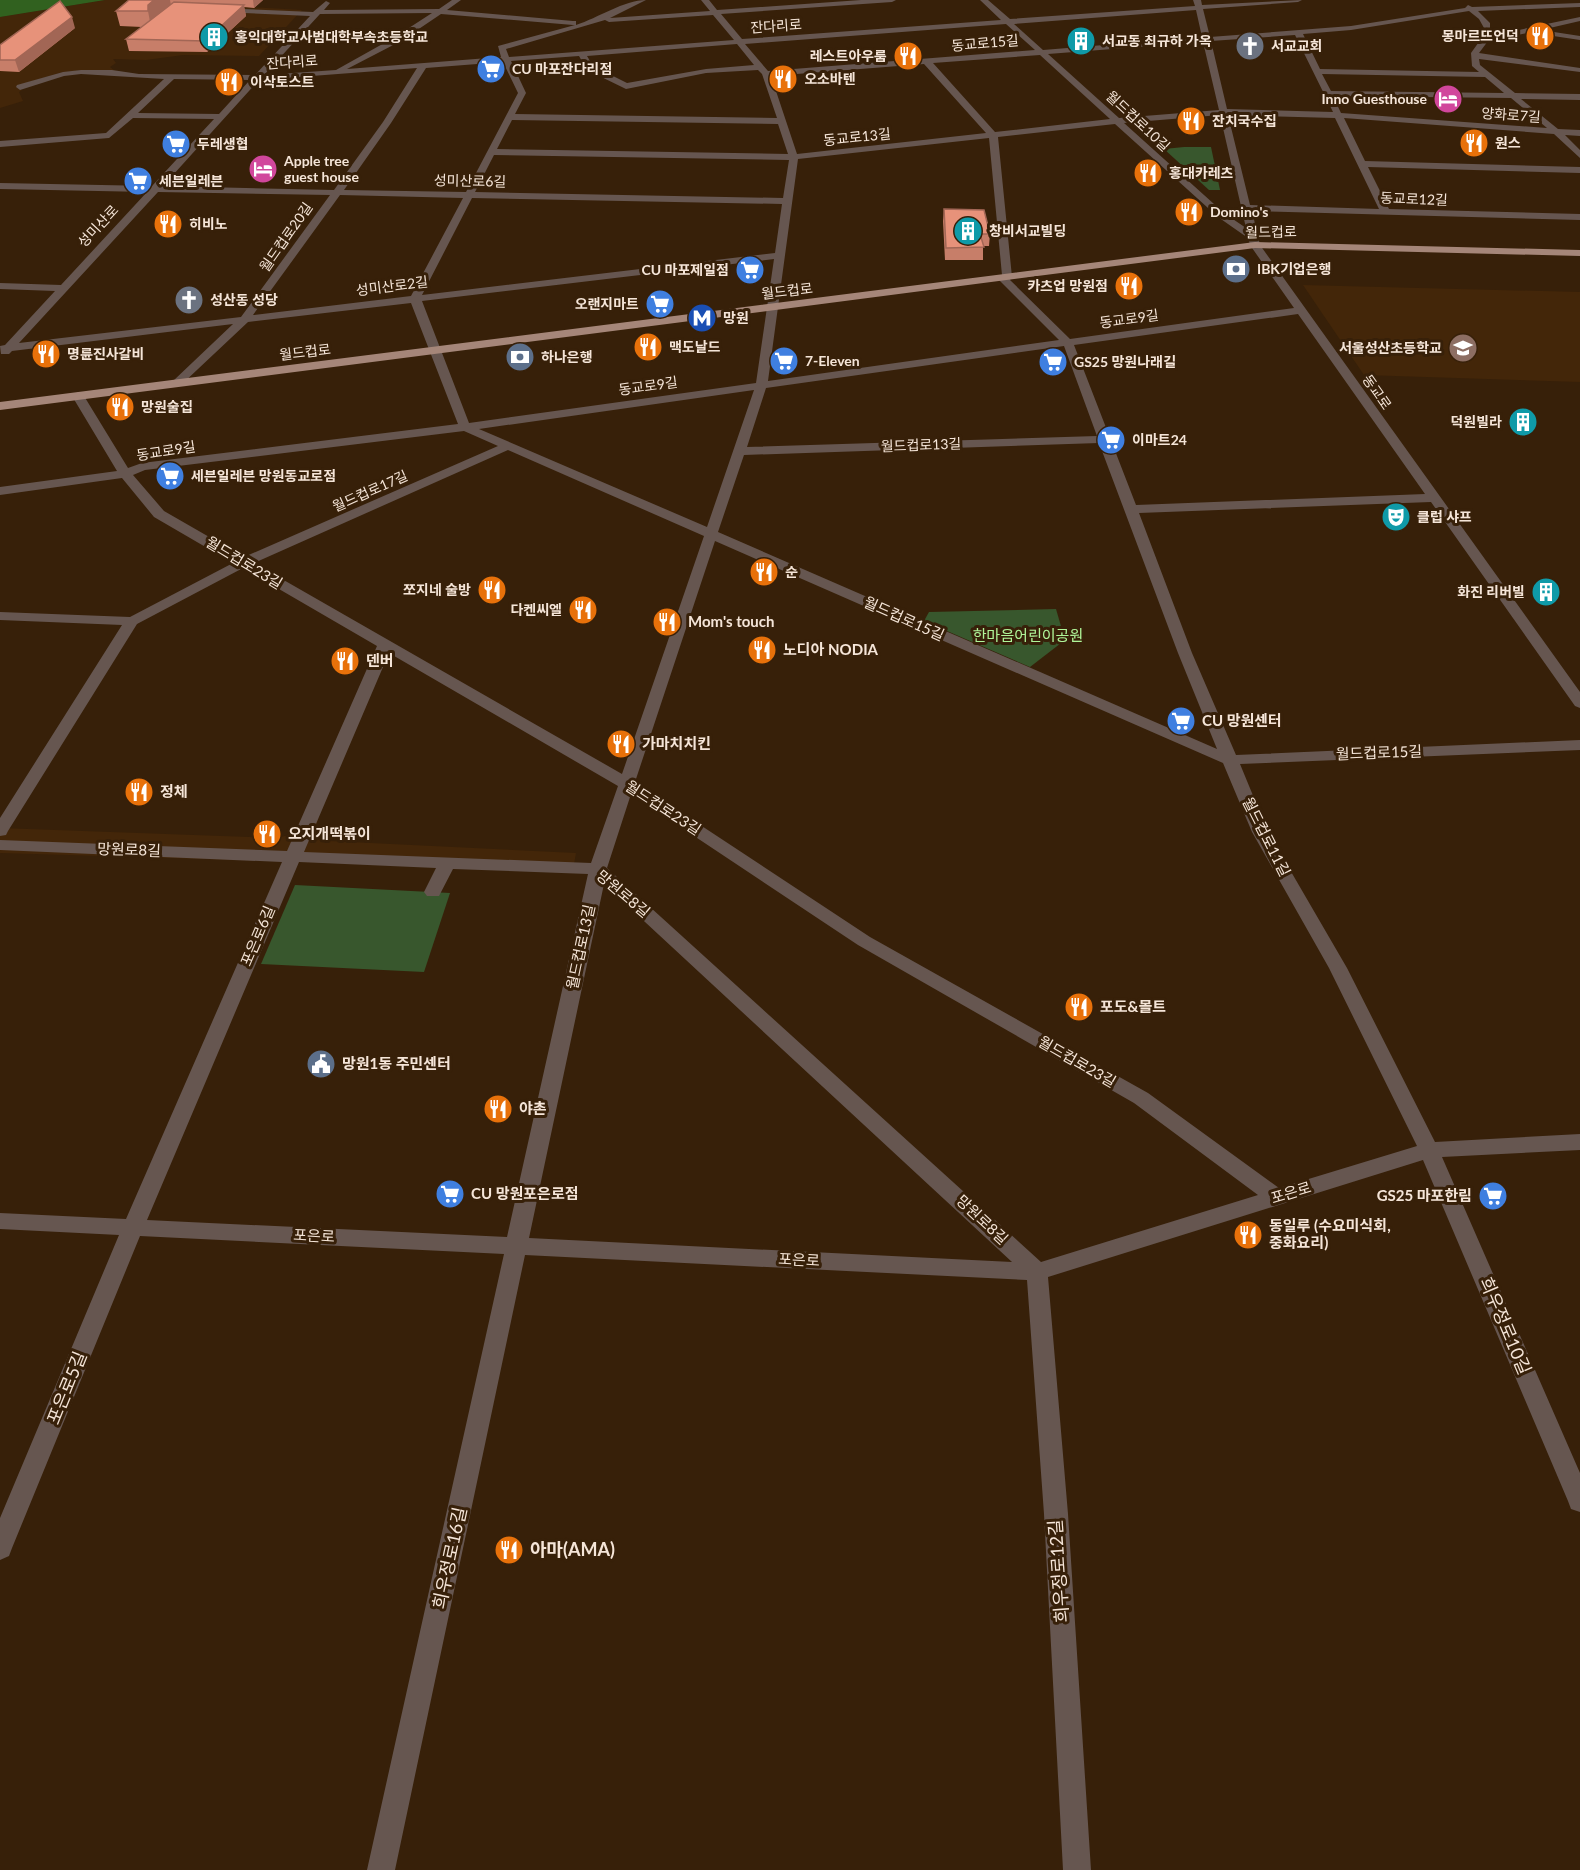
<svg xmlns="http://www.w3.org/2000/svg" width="1580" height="1870" font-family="Lato,'Noto Sans KR',sans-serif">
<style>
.built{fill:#432609}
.green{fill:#38572d}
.forest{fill:#31611f}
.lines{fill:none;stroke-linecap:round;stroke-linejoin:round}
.minor{fill:#665650;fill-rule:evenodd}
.major{fill:#a58679;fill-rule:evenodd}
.wall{fill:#c77e69}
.shaded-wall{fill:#a26655}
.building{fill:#e7927a;stroke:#a26655;stroke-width:1.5}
.labels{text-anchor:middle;stroke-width:6;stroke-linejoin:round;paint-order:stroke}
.far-street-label{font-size:14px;fill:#f5e5d8;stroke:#372009}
.far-poi-label{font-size:14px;font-weight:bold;fill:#f5e5d8;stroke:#372009;text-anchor:start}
.street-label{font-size:15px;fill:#f5e5d8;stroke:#372009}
.poi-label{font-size:15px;font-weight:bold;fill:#f5e5d8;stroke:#372009;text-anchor:start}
.park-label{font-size:15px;fill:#b0f599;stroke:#372009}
.near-street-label{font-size:18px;fill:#f5e5d8;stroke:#372009}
.near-poi-label{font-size:18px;font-weight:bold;fill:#f5e5d8;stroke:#372009;text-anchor:start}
</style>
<rect width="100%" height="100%" fill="#372009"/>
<!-- built -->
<g class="built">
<polygon points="105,0 215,0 250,7 302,10 259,56 183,55 146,60 113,59 116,63 110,67 115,71 82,70 59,73 20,85 19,90 22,90 19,92 23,101 0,108 0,17"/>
<polygon points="1303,285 1580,292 1580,382 1364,375"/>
<polygon points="300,820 318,820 313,835 329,841 576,853 573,870 0,853 0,828 278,838 295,833"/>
</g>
<!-- green -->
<g class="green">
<polygon points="1184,147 1211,147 1220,190 1209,190 1164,149"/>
<polygon points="1056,609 1065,640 1030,667 924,621 929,612"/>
<polygon points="295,885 450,893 424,972 261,964"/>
</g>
<!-- forest -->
<polygon class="forest" points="0,0 105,0 0,17"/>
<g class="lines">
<!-- minor -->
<path class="minor" d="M452 0H461L447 10 573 21H576V25C598 18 624 0 646 0L610 18 710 11 701 0H709L717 10 861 0H896L892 2 721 14 742 39 1001 20 980 0H988L1010 19 1195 6 1193 0H1201L1202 5 1302 0 1298 2 1203 9 1210 37 1351 26 1465 8 1468 5 1472 7 1580 3V7L1478 11 1490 23V36L1580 17V21L1541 30 1580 36V40L1540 34 1537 31 1488 41 1479 53 1580 68V72L1479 59 1480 65 1515 93 1580 94V100L1521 99 1558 129 1580 130V136L1565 135 1580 150V158L1554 134 1344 118 1365 161 1580 167V173L1368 167 1389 209 1580 214V220L1252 211 1260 245 1580 692V708L1575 706 1431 502 1139 513 1192 653 1236 755 1580 740V750L1240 764 1268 832 1347 968 1435 1142 1580 1134V1150L1442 1157 1580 1473V1512L1571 1509 1568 1501 1423 1160 1048 1277 1068 1514 1091 1870H1063L1044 1514 1027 1280 525 1255 395 1870H367L504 1254 140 1236 12 1548 9 1556 0 1560V1518L119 1235 0 1229V1213L126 1219 282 862 0 850V840L287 851 377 646 243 568 137 624 8 831 6 835 0 836V818L122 625 0 620V612L130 617 233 563 154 517 122 478 0 495V487L117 471 72 396 78 392 84 396 128 468 142 463 458 424 411 303 248 322 181 385H173V381L233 324 12 351 9 354H1L0 346 5 345 55 291 0 289V283L61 285 147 192 0 189V183L152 186 214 119 133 118 109 138 0 147V141L106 133 164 79 81 74 64 76 20 90 16 87 17 85 63 72 81 70H112L139 74 255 75 310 16 221 12H218V8L313 12 326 1 330 3 324 10 439 9ZM1196 10 1202 37 1043 50 1014 24ZM1469 11 1479 19 1484 28 1481 39 1471 53 1472 66 1479 72 1320 69 1303 34 1351 30ZM432 13 395 37 336 70 264 75 320 14ZM441 14 573 25H575L498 46 501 57 347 69 401 41ZM713 15 734 40 509 57 506 49 605 20 609 22ZM1006 24 1035 50 768 71 745 44ZM1295 35 1333 112 1227 109 1211 41ZM1203 42 1219 110 1119 118 1048 54ZM737 44 754 65 706 69 627 83 593 66 587 56ZM1040 55 1110 119 995 132 933 63ZM579 56 587 70 626 89 706 73 758 70 762 74 777 118 515 114 526 93 511 61ZM503 62 518 93 466 192 344 190 391 123 426 68ZM924 64 986 133 797 154 771 76ZM417 68 383 122 334 190 163 186 259 80ZM1322 74 1485 77 1504 93 1331 91ZM174 79 250 80 219 114 138 113ZM1333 96 1511 98 1547 128 1341 113ZM1220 115 1246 228 1224 213 1124 123ZM1228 115 1335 118 1379 209 1250 205ZM512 120 778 124 788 154 497 149ZM1115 124 1218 217 1248 238 1250 245 1294 308 1070 339 1010 280 1012 277 998 137ZM989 138 1002 275 997 278 1059 340 768 381 798 159ZM494 155 789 160 783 198 475 192ZM158 192 330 195 241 317 19 343ZM340 195 463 198 411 296 253 315ZM472 198 782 204 775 253 422 295ZM774 259 756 383 469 423 422 301ZM1298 314 1425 494 1136 505 1074 345ZM1064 346 1097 436 747 447 766 388ZM754 390 707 527 479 429ZM464 431 498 446 244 557 164 511 133 475 145 470ZM1099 443 1178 653 1217 749 718 532 744 455ZM508 450 704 536 622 774 254 563ZM715 541 1223 763 1252 832 1329 968 1417 1146 1279 1188 1148 1093 870 937 635 782ZM389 653 618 786 591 863 304 852ZM631 794 858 945 1134 1103 1258 1195 1041 1262 607 868ZM299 862 436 868 424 892 427 896H439L453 869 588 874 507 1237 147 1220ZM604 884 1012 1262 529 1238Z"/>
<!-- major -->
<polygon class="major" points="1255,242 1580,250 1580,256 1255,248 0,410 0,402"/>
</g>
<!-- wall -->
<g class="wall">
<polygon points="129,0 263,0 254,8 244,7 246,16 207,52 129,51 126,39 142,27 120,26 116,11"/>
<polygon points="75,28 19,72 0,71 0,45"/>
<polygon points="944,209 990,234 989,246 983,246 983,260 945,260 943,221"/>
</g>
<!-- shaded-wall -->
<g class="shaded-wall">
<polygon points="154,0 170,0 171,5 151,27 148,11 148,5"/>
<polygon points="253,0 263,0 254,8"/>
<polygon points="244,5 246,16 207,52 205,41"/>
<polygon points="72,17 75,28 19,72 15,60"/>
</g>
<!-- building -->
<g class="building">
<polygon points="129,0 154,0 148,5 148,11 116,11"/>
<polygon points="60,1 72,17 15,60 0,60 0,45"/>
<polygon points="174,2 244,5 205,41 126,39"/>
<polygon points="944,209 984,210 990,234 980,234 984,247 946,248"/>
</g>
<!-- icons -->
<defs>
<g id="restaurant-disc" transform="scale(1.5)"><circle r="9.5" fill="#e8710a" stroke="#372009"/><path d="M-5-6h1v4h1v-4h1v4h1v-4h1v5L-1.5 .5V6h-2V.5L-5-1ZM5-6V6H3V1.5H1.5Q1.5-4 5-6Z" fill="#fff"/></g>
<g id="building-disc" transform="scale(1.5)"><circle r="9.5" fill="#0f9aa8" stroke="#372009"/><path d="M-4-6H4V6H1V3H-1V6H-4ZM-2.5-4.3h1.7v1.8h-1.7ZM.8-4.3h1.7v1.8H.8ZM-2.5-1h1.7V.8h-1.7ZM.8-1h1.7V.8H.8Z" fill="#fff"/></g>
<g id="church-disc" transform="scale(1.5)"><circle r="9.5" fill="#6b7280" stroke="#372009"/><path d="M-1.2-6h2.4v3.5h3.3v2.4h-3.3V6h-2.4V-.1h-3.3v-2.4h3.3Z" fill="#fff"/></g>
<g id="supermarket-disc" transform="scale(1.5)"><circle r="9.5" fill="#3f7fe0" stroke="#372009"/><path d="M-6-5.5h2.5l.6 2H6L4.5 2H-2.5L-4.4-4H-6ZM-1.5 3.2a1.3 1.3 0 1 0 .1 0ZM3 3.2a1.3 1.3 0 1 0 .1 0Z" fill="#fff"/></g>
<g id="hotel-disc" transform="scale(1.5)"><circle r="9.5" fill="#d1479c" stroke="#372009"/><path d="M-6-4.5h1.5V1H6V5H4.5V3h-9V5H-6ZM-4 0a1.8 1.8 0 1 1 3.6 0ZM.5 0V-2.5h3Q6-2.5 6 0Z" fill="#fff"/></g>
<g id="bank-disc" transform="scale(1.5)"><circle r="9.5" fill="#5c6f8a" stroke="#372009"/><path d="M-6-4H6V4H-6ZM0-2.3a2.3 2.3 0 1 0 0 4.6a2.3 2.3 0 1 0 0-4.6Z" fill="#fff"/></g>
<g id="metro-disc" transform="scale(1.5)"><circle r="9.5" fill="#1a4fb4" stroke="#372009"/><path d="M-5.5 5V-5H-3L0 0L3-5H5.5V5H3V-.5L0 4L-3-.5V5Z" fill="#fff"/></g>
<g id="school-disc" transform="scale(1.5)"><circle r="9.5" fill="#8d6e63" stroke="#372009"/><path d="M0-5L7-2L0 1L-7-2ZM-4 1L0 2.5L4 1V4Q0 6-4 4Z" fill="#fff"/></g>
<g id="theatre-disc" transform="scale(1.5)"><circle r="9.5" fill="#0f9aa8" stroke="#372009"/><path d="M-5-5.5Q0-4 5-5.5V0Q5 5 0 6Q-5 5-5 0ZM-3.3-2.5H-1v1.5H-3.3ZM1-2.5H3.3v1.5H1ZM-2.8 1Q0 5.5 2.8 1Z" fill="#fff"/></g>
<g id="civic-disc" transform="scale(1.5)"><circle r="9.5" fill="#5c6f8a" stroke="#372009"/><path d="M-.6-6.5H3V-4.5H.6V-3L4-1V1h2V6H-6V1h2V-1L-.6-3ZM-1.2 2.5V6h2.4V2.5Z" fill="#fff"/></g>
</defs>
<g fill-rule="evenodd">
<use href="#restaurant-disc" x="1540" y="36"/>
<use href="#building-disc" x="214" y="37"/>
<use href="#building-disc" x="1081" y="41"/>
<use href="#church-disc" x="1250" y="46"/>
<use href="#restaurant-disc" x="908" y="56"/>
<use href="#supermarket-disc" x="491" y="69"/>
<use href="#restaurant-disc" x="783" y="79"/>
<use href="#restaurant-disc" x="229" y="82"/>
<use href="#hotel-disc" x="1448" y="99"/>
<use href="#restaurant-disc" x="1191" y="121"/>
<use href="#restaurant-disc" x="1474" y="143"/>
<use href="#supermarket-disc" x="176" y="144"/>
<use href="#hotel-disc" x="263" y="169"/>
<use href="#restaurant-disc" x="1148" y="173"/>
<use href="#supermarket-disc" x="138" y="181"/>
<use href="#restaurant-disc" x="1189" y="212"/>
<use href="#restaurant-disc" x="168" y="224"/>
<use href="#building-disc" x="968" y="231"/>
<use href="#bank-disc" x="1236" y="269"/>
<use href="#supermarket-disc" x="750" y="270"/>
<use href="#restaurant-disc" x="1129" y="286"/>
<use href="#church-disc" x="189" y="300"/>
<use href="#supermarket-disc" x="660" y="304"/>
<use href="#metro-disc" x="702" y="318"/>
<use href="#restaurant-disc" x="648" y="347"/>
<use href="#school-disc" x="1463" y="348"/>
<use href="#restaurant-disc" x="46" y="354"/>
<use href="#bank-disc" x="520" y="357"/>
<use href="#supermarket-disc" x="784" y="361"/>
<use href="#supermarket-disc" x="1053" y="362"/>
<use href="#restaurant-disc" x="120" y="407"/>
<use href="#building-disc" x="1523" y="422"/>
<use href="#supermarket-disc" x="1111" y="440"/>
<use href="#supermarket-disc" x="170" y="476"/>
<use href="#theatre-disc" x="1396" y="517"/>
<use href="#restaurant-disc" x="764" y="572"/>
<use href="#restaurant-disc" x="492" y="590"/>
<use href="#building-disc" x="1546" y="592"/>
<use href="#restaurant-disc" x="583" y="610"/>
<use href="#restaurant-disc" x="667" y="622"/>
<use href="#restaurant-disc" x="762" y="650"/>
<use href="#restaurant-disc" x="345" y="661"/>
<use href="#supermarket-disc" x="1181" y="721"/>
<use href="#restaurant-disc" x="621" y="744"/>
<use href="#restaurant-disc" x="139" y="792"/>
<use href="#restaurant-disc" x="267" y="834"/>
<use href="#restaurant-disc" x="1079" y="1007"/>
<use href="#civic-disc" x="321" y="1064"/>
<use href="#restaurant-disc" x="498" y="1109"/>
<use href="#supermarket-disc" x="450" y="1194"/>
<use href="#supermarket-disc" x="1493" y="1196"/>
<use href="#restaurant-disc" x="1248" y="1235"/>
<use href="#restaurant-disc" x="509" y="1550"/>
</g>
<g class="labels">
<!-- far-street labels -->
<g class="far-street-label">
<text transform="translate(776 26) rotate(-4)" y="5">잔다리로</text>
<text transform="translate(985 43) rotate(-5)" y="5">동교로15길</text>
<text transform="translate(292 62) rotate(-4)" y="5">잔다리로</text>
<text transform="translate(1511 115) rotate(4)" y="5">양화로7길</text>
<text transform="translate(1138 121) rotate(43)" y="5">월드컵로10길</text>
<text transform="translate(857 137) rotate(-6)" y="5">동교로13길</text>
<text transform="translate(470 181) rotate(1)" y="5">성미산로6길</text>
<text transform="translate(1414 199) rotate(2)" y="5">동교로12길</text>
<text transform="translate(98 226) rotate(-47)" y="5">성미산로</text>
<text transform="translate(1271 232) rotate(-1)" y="5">월드컵로</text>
<text transform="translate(286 237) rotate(-55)" y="5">월드컵로20길</text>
<text transform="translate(392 286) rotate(-7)" y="5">성미산로2길</text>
<text transform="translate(787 291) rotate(-7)" y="5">월드컵로</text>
<text transform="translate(1129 319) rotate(-8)" y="5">동교로9길</text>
<text transform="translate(305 352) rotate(-7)" y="5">월드컵로</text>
<text transform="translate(648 386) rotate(-8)" y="5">동교로9길</text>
<text transform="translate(1377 392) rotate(55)" y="5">동교로</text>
<text transform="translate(921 445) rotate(-2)" y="5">월드컵로13길</text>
<text transform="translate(166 451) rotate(-9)" y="5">동교로9길</text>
<text transform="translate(370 491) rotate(-24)" y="5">월드컵로17길</text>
</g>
<!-- far-poi labels -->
<g class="far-poi-label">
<text x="1519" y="41" text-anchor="end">몽마르뜨언덕</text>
<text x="235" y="42">홍익대학교사범대학부속초등학교</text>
<text x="1102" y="46">서교동 최규하 가옥</text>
<text x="1271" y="51">서교교회</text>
<text x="887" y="61" text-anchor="end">레스트아우룸</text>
<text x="512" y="74">CU 마포잔다리점</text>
<text x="804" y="84">오소바텐</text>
<text x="250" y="87">이삭토스트</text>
<text x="1427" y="104" text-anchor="end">Inno Guesthouse</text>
<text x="1212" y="126">잔치국수집</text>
<text x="1495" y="148">원스</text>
<text x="197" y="149">두레생협</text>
<text x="284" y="166">Apple tree<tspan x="284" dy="16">guest house</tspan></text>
<text x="1169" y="178">홍대카레츠</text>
<text x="159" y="186">세븐일레븐</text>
<text x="1210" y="217">Domino's</text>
<text x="189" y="229">히비노</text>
<text x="989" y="236">창비서교빌딩</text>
<text x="1257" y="274">IBK기업은행</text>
<text x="729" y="275" text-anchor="end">CU 마포제일점</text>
<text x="1108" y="291" text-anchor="end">카츠업 망원점</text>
<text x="210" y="305">성산동 성당</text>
<text x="639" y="309" text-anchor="end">오랜지마트</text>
<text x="723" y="323">망원</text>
<text x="669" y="352">맥도날드</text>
<text x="1442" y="353" text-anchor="end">서울성산초등학교</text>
<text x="67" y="359">명륜진사갈비</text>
<text x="541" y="362">하나은행</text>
<text x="805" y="366">7-Eleven</text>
<text x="1074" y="367">GS25 망원나래길</text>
<text x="141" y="412">망원술집</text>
<text x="1502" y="427" text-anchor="end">덕원빌라</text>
<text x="1132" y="445">이마트24</text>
<text x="191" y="481">세븐일레븐 망원동교로점</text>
<text x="1417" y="522">클럽 샤프</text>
<text x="785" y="577">순</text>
<text x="471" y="595" text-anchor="end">쪼지네 술방</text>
<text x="1525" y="597" text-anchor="end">화진 리버빌</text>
<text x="562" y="615" text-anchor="end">다켄씨엘</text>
</g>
<!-- street labels -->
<g class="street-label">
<text transform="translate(244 563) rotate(31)" y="5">월드컵로23길</text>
<text transform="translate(904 619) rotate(24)" y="5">월드컵로15길</text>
<text transform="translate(1379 753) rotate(-2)" y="5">월드컵로15길</text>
<text transform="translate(663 808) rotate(33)" y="5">월드컵로23길</text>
<text transform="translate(1266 837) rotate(63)" y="5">월드컵로11길</text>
<text transform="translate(129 850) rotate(2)" y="5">망원로8길</text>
<text transform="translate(623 894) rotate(40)" y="5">망원로8길</text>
<text transform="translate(258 936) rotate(-67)" y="5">포은로6길</text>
<text transform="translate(581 947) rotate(-78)" y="5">월드컵로13길</text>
<text transform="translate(1077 1062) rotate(30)" y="5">월드컵로23길</text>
<text transform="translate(1291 1193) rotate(-17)" y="5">포은로</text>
<text transform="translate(982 1220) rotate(43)" y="5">망원로8길</text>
<text transform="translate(314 1236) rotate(3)" y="5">포은로</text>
<text transform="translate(799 1260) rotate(3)" y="5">포은로</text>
</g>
<!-- poi labels -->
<g class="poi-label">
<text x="688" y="627">Mom's touch</text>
<text x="783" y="655">노디아 NODIA</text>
<text x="366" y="666">덴버</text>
<text x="1202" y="726">CU 망원센터</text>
<text x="642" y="749">가마치치킨</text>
<text x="160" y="797">정체</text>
<text x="288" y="839">오지개떡볶이</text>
<text x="1100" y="1012">포도&amp;몰트</text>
<text x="342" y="1069">망원1동 주민센터</text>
<text x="519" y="1114">야촌</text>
<text x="471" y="1199">CU 망원포은로점</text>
<text x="1472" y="1201" text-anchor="end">GS25 마포한림</text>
<text x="1269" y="1231">동일루 (수요미식회,<tspan x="1269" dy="17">중화요리)</tspan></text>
</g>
<!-- park labels -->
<g class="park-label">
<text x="1028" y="641">한마음어린이공원</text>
</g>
<!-- near-street labels -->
<g class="near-street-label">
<text transform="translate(1505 1326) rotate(67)" y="6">희우정로10길</text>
<text transform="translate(67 1388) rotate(-68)" y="6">포은로5길</text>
<text transform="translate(450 1558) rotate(-78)" y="6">희우정로16길</text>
<text transform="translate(1059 1571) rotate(-94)" y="6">희우정로12길</text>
</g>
<!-- near-poi labels -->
<g class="near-poi-label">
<text x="530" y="1556">아마(AMA)</text>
</g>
</g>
</svg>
